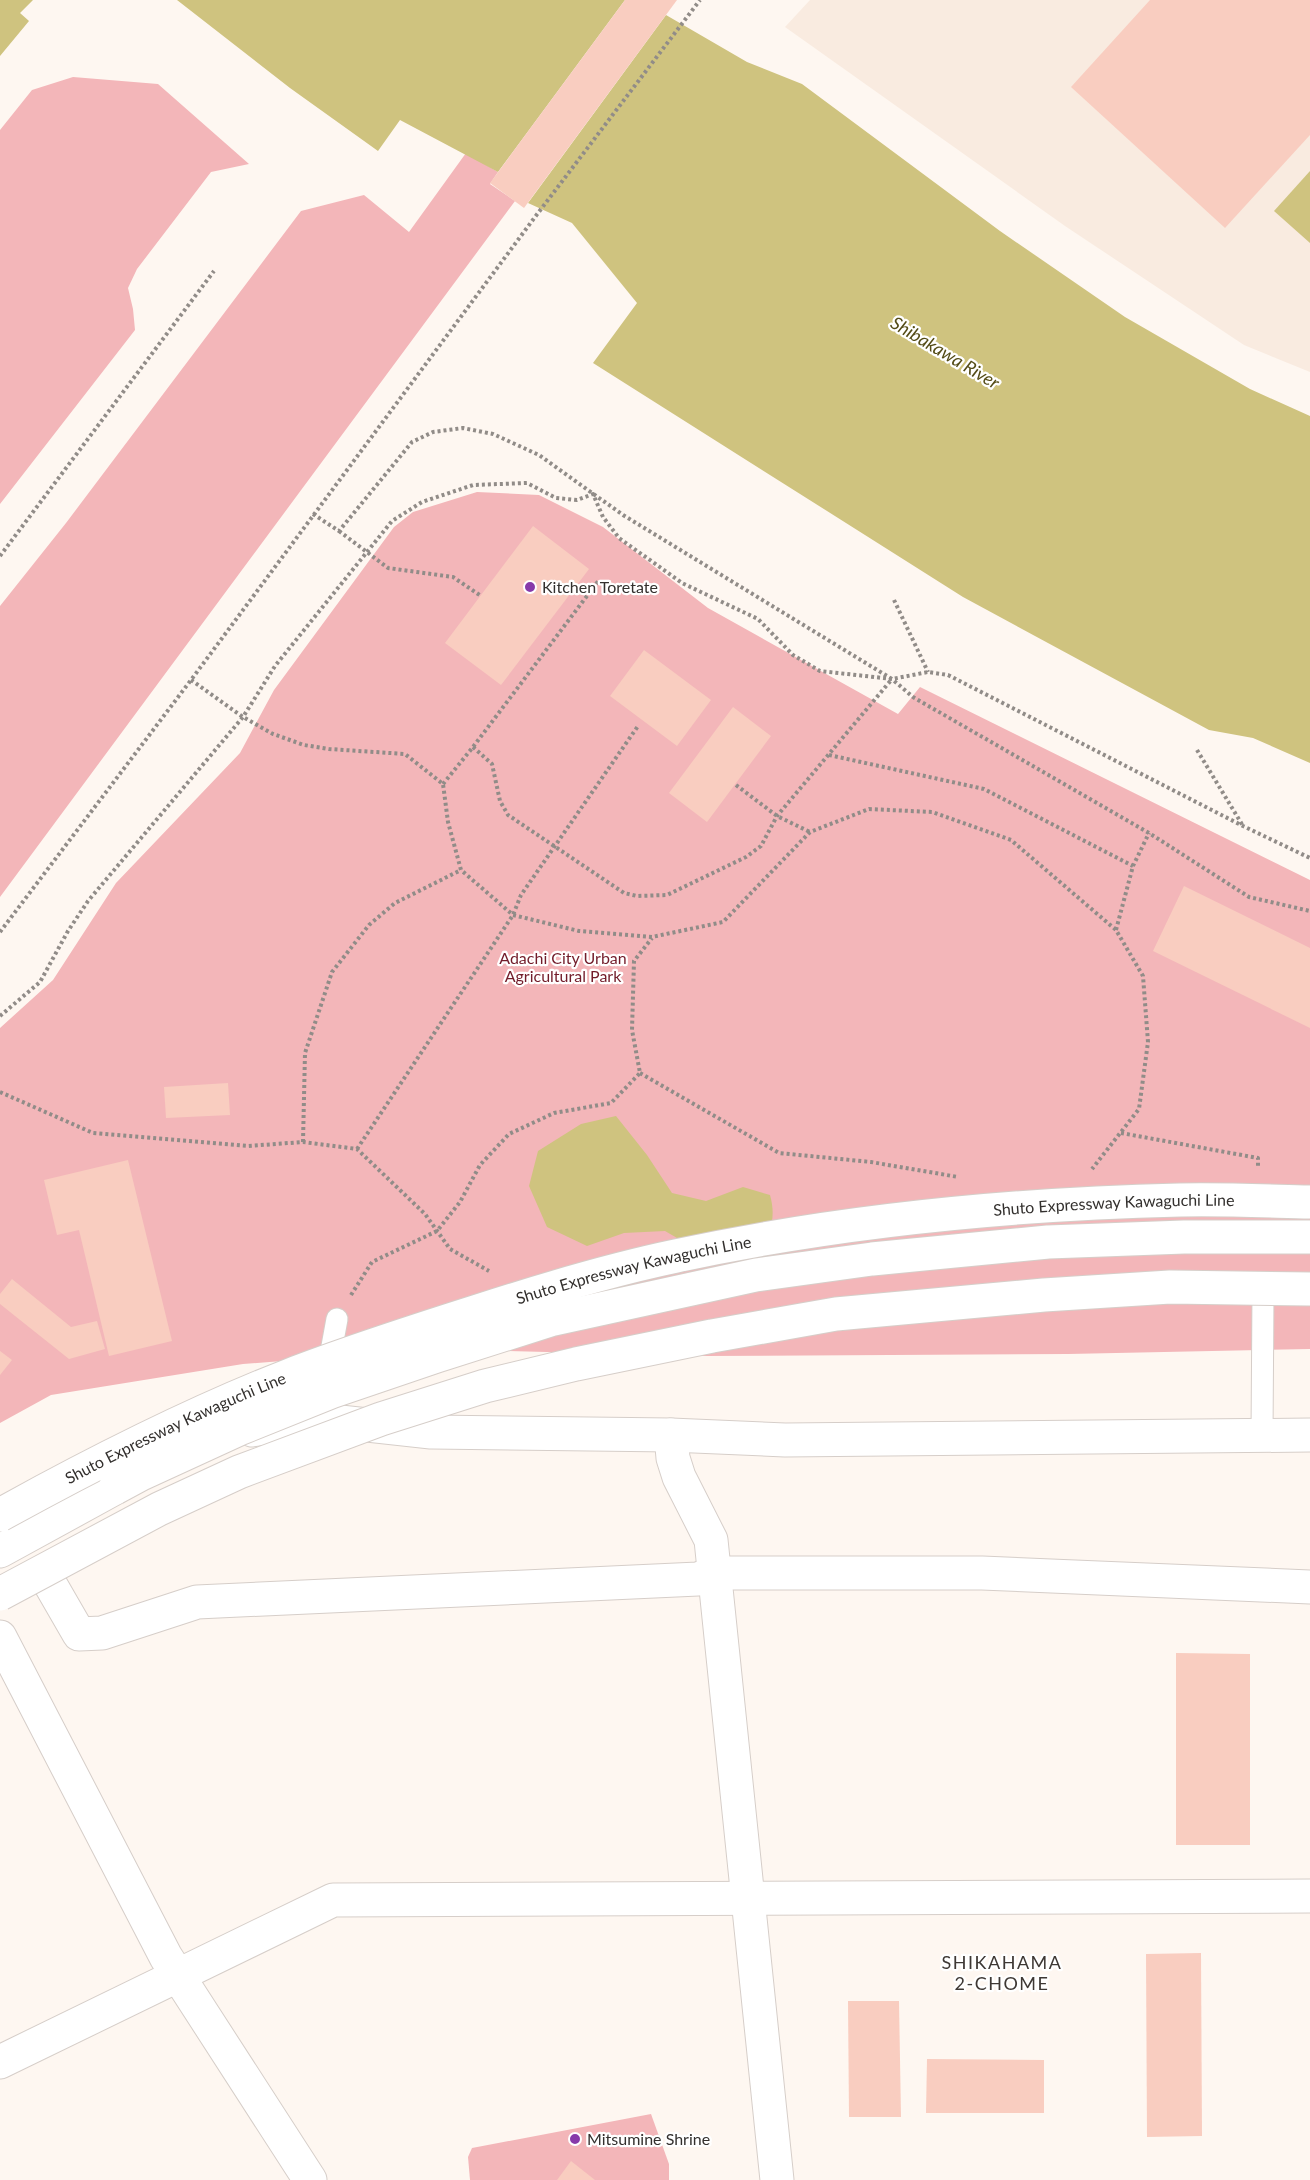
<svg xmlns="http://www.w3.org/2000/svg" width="1310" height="2180" font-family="Lato,sans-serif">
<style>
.built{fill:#f9ebe0}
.green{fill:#f3b6b9}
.water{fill:#cfc37f}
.building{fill:#f9cdc0}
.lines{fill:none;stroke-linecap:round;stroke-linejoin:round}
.service-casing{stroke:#d6cec9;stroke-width:23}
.minor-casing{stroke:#d6cec9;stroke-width:35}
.tertiary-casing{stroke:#d6cec9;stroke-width:35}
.motorway-casing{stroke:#d6cec9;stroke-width:35}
.path{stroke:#918c88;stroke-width:4;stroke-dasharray:3 3;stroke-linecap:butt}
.service{stroke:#fff;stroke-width:21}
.minor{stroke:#fff;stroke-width:33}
.tertiary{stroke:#fff;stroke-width:33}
.motorway{stroke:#fff;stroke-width:33}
.motorway-bridge-casing{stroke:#d6cec9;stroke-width:35;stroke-linecap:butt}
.motorway-bridge{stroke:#fff;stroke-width:33}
.poi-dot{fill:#873aaa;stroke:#fff;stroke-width:2}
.labels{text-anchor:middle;stroke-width:4.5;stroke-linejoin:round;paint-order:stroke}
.poi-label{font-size:16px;fill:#33302e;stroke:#fff;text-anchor:start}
.park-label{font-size:16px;fill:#721c2a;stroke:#fff}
.street-label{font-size:16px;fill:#33302e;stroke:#fff}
.water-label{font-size:18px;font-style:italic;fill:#544c17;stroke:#fff}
.neighbourhood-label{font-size:18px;letter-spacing:1.5px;fill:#3e3834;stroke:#fff}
</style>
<rect width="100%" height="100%" fill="#fef7f1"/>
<!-- built -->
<polygon class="built" points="810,0 1310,0 1310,372 1244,345 1065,226 785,27"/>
<!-- green -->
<g class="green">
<polygon points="73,77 158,84 249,164 211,172 137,269 128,288 133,309 135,330 0,504 0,130 32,90"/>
<polygon points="466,153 498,172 490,184 515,201 0,897 0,606 66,523 301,211 364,195 409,232"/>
<polygon points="477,492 539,495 603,527 708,608 898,714 920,687 1310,880 1310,1349 1068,1354 703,1356 432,1349 243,1364 51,1395 0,1423 0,1028 53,980 116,883 240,753 274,690 394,527 413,512"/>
<polygon points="651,2114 669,2164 669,2180 470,2180 468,2157 472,2148"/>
</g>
<!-- water -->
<g class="water">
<polygon points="0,0 33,0 20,13 29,21 0,56"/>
<polygon points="177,0 625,0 498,172 400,120 378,151 290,88"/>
<polygon points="666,15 747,62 802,84 1000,231 1125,317 1250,389 1310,416 1310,763 1253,738 1209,730 963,597 593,363 637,303 572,223 528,203"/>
<polygon points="1310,171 1310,243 1274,211"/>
<path d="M616 1116 647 1155 672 1193 706 1201 743 1187 770 1195C777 1219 769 1236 759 1258L717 1261 665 1231 624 1233 587 1246 547 1227 529 1186 538 1151 581 1124Z"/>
</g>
<!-- building -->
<g class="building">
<polygon points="625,0 677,0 524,208 490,183"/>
<polygon points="1150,0 1310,0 1310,135 1225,228 1071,87"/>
<polygon points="533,526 589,569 501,685 445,643"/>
<polygon points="644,650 711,700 677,746 610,696"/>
<polygon points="733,707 771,736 707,822 669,793"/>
<polygon points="1184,886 1310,948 1310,1028 1153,951"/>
<polygon points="228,1083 230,1115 166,1118 164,1087"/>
<polygon points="128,1160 172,1341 109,1356 79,1230 57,1235 44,1180"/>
<polygon points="12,1279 71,1327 97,1321 105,1349 69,1359 0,1304 0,1294"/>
<polygon points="0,1351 12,1360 0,1375"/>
<polygon points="1176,1653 1250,1654 1250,1845 1176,1845"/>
<polygon points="1201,1953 1202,2136 1147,2137 1146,1954"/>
<polygon points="848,2001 899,2001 901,2117 849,2117"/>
<polygon points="927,2059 1044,2060 1044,2113 926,2113"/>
<polygon points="571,2161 595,2180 557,2180"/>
</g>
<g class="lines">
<!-- service casing -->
<g class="service-casing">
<g id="service">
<polyline points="328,1368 337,1319"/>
<polyline points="1262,1435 1263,1293 1280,1293"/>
</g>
</g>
<!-- minor casing -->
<g class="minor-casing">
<g id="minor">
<polyline points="671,1435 673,1458 679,1477 711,1540 777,2180"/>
<polyline points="49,1582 79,1634 102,1633 197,1602 698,1579 714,1573 982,1573 1310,1587"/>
<polyline points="0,1637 166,1957 310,2180"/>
<polyline points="0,2062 333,1900 1310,1896"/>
</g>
</g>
<!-- tertiary casing -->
<g class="tertiary-casing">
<polyline id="tertiary" points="252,1430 322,1420 431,1432 671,1435 785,1440 1310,1435"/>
</g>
<!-- motorway casing -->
<g class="motorway-casing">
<polyline id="motorway" points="0,1551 115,1488"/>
</g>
<!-- path -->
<g class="path">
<polyline points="313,514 339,531 412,442 433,432 463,428 493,434 539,455 623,515 892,679 928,672 948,675 1243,826 1310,858"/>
<polyline points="339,531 388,568 453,577 481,596"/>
<polyline points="0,556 214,271"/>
<polyline points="894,600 928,672"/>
<polyline points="191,680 243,717 273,734 304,745 329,749 405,754 443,784 448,822 461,870 513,915 579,931 652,937 723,922 810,832 869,809 932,812 1011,840 1116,930 1143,976 1148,1042 1139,1109 1092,1169"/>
<polyline points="473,747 492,764 500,801 508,815 624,893 637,896 667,895 746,857 761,846 777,816 892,679"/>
<polyline points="1197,750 1243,826"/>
<polyline points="829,755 984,789 1133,866"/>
<polyline points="443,784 473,747 599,580"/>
<polyline points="736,785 777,816 810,832"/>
<polyline points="1116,930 1133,866 1149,833"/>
<polyline points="0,932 191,680 535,217 700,0"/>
<polyline points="0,1016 40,982 68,931 88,901 243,717 275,666 392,521 422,502 473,485 527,483 556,498 577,500 593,494 603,517 619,538 682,583 758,619 793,655 820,671 892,679 913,697 1149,833 1249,897 1310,911"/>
<polyline points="640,1073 779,1153 871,1162 958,1177"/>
<polyline points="0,1092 93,1133 248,1146 303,1142 357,1149 425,1214 450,1249 489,1271"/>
<polyline points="1121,1133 1258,1158 1258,1166"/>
<polyline points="303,1142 305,1053 332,972 369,925 395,903 461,870"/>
<polyline points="357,1149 513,915 521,895 638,726"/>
<polyline points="351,1295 372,1262 437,1231 460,1202 480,1165 509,1134 554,1113 611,1103 640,1073 632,1030 634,961 652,938"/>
</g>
<!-- service -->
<use href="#service" class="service"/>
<!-- minor -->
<use href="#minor" class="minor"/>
<!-- tertiary -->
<use href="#tertiary" class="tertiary"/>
<!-- motorway -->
<use href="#motorway" class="motorway"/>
<!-- motorway-bridge casing -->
<g class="motorway-bridge-casing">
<g id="motorway-bridge">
<polyline points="115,1488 141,1474 239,1429 331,1392 437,1356 550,1320 756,1275 872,1259 1048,1242 1184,1237 1310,1237"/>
<path id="s1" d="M0 1515C94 1463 190 1414 290 1375 352 1351 415 1331 478 1311 543 1290 609 1270 676 1256 839 1221 1013 1204 1180 1200 1223 1199 1267 1201 1310 1202"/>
<polyline points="0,1594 159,1509 239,1472 381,1419 485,1386 576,1364 712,1336 836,1314 1044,1295 1170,1287 1310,1289"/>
</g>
</g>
<!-- motorway-bridge -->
<use href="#motorway-bridge" class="motorway-bridge"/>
</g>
<!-- markers -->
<g class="poi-dot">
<circle cx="530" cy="587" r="6"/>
<circle cx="575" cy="2139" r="6"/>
</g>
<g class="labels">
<!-- poi labels -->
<g class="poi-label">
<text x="542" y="593">Kitchen Toretate</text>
<text x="587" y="2145">Mitsumine Shrine</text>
</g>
<!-- park labels -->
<g class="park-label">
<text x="563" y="964">Adachi City Urban<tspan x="563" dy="18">Agricultural Park</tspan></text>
</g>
<!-- street labels -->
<g class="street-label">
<text dy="6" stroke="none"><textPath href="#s1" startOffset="1168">Shuto Expressway Kawaguchi Line</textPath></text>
<text dy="6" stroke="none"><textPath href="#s1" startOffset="682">Shuto Expressway Kawaguchi Line</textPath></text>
<text dy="6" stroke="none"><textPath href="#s1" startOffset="196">Shuto Expressway Kawaguchi Line</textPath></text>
</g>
<!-- water labels -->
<g class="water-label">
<text transform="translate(945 353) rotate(31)" y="6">Shibakawa River</text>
</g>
<!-- neighbourhood labels -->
<g class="neighbourhood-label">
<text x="1002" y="1969">SHIKAHAMA<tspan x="1002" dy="21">2-CHOME</tspan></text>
</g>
</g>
</svg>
